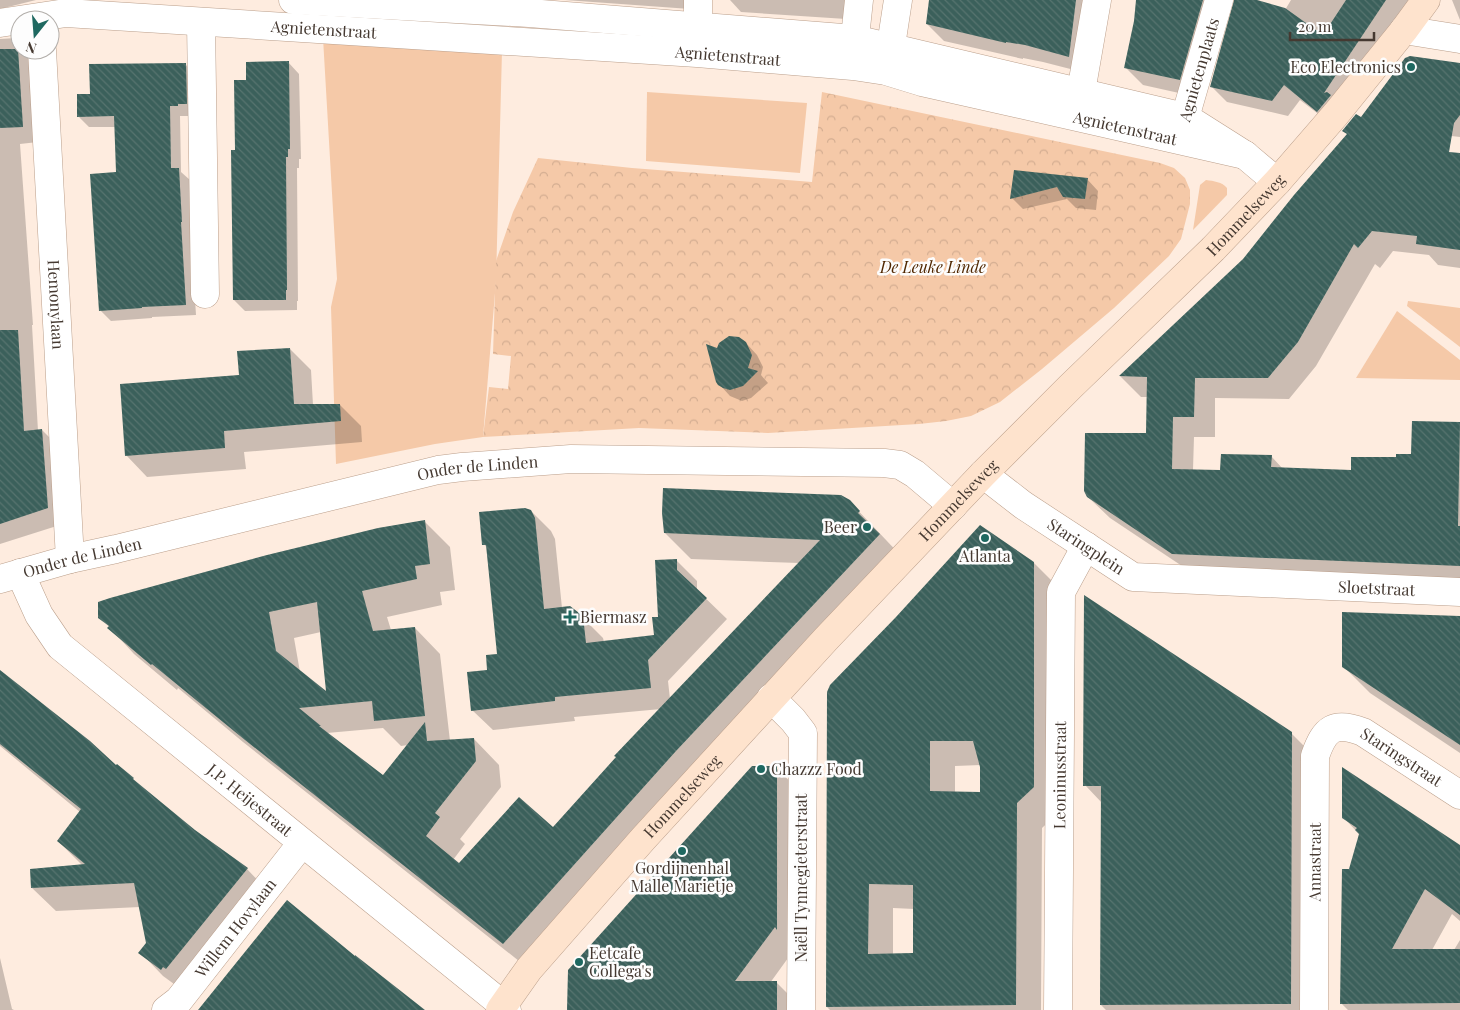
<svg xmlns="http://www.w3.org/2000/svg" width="1460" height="1010" font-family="'Playfair Display',serif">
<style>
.grass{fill:#f5c9a8}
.park{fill:url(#park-crowns)}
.shadow{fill:#0003;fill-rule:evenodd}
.building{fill:url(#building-back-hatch);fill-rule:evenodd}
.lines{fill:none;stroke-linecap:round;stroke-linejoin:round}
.street-casing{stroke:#bb9f8b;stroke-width:29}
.secondary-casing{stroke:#bb9f8b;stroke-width:29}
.street{stroke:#fff;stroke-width:28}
.secondary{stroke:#fee3cd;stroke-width:28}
.poi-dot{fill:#1e6860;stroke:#fdfdfd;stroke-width:2}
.labels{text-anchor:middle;stroke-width:5;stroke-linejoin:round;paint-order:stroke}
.street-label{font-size:16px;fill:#453931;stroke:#fdfdfd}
.poi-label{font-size:16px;fill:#453931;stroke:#fdfdfd;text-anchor:start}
.park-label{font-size:16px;font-style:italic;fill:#502700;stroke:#fdfdfd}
</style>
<defs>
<pattern id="park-crowns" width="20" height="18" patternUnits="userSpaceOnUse" patternTransform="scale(1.25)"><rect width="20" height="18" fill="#f5c9a8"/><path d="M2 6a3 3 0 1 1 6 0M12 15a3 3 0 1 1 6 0" fill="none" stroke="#d3ad91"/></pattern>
<pattern id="building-back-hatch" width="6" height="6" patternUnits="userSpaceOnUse" patternTransform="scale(1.25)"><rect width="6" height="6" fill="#3b605b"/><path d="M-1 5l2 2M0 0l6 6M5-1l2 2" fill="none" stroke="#57746f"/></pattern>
</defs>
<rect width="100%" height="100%" fill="#feecdf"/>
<!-- grass -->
<g class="grass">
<polygon points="323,38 502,51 496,281 483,437 435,444 336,464 331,307 337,279"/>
<polygon points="647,92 807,103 800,173 646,161"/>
<path d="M1206 180C1214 181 1222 182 1227 188V195L1193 230 1200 185Z"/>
<polygon points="1408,301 1460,308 1460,347 1407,306"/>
<polygon points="1397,311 1460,360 1460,380 1356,378"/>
</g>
<!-- park -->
<polygon class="park" points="822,92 1160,163 1174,168 1185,178 1190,190 1190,204 1181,239 1169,256 1114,308 1042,369 1000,402 971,416 946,421 919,424 768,433 639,428 483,437 489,387 508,389 511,356 493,354 496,261 513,212 538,158 632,168 812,182"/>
<!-- shadow -->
<g class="shadow">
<polygon points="0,0 36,0 0,9"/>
<polygon points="565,0 690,0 690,9"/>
<polygon points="730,0 848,0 846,19 741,12"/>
<polygon points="930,0 1094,0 1086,73 1043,62 1023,58 1023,59 944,41 927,24"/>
<polygon points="1138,0 1230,0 1197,97 1143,85 1125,67 1136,21"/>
<polygon points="1235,0 1252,0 1285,10 1291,0 1418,0 1334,126 1300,100 1288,116 1227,102 1212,87"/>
<polygon points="1452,0 1460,0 1460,20"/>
<polygon points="16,38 20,41 20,50 29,50 38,142 20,144 33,325 32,325 38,431 42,430 58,446 63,524 0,544 0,39"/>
<polygon points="288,62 299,74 301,159 299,159 299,168 297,168 298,301 297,301 297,310 245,311 234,300 236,152 248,81"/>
<polygon points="185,64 196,75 197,114 188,114 188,116 180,116 181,172 190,180 191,233 196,315 152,317 152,318 111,321 100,310 117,173 116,127 89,127 78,116 91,95"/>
<polygon points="1460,64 1460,137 1434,134 1431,153 1460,157 1460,268 1438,265 1429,255 1393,251 1380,268 1375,264 1316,366 1289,399 1215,398 1215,437 1194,437 1193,470 1222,471 1271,456 1283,469 1352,471 1397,458 1412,456 1413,423 1460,423 1460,585 1194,574 1110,518 1088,497 1147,435 1148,397 1141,397 1120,376 1244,260 1361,119"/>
<polygon points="1087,179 1098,191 1096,210 1076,208 1067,199 1023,209 1012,198"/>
<polygon points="746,343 757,355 763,367 761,375 768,383 751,398 742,401 730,396 719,384 718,349"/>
<polygon points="290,349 311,370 313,405 340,405 361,426 362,442 244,452 246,469 147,477 126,455 241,376"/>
<path d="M849 501 905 560 529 969 243 742 178 688 177 690 134 654 100 617 424 521 450 547 455 590 440 592 442 605 387 617 391 630 415 628 440 654 450 741 474 739 499 765 501 787 460 839 465 844 453 860 459 865 553 829 661 709 574 717 575 721 493 730 472 710 488 672 498 655 487 548 484 544 531 511 551 531 555 539 562 608 582 617 603 638 604 642 656 636 659 618 676 560 697 581V590L727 619 668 681 670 699 799 563 691 559 665 533ZM321 632 327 694 300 672 294 638ZM383 728 401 746 408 745 383 776 327 733Z"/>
<path d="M1034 563 1059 588V812L1042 828 1041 1010H830L827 1007 829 692ZM981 765 982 793 955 792V766ZM893 908 914 909V954L893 955Z"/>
<polygon points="1460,618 1460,753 1370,693 1343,666"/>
<polygon points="0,671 116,767 117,766 133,779 143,789 195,831 247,869 270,893 185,992 163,976 140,952 147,944 140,907 56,911 32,888 83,866 58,841 80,812 0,746"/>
<polygon points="1291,733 1317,759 1316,1010 1106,1010 1101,1005 1102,803 1085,785"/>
<polygon points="776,768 797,788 796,947 770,983 777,983 797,1003 797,1010 568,1010"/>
<polygon points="1343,817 1460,847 1460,921 1452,914 1432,950 1454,950 1460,940 1460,1010 1348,1010 1341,1003 1360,835"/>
<polygon points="0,958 12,1009 14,1010 0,1010"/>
</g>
<!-- building -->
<g class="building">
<polygon points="929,0 1076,0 1069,57 1025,45 1006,42 1006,43 926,24"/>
<polygon points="1136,0 1203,0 1180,80 1124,68 1134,21"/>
<polygon points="1234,0 1257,0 1285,8 1323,35 1346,0 1386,0 1324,93 1327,92 1331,95 1317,112 1284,85 1272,101 1210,87"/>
<polygon points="0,49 18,49 23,127 0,128"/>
<polygon points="1410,56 1460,63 1460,115 1454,123 1449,152 1460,153 1460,250 1416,244 1417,236 1372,231 1358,248 1354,244 1298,342 1268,378 1195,378 1194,417 1173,417 1172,469 1220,470 1221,454 1272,455 1271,467 1351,470 1351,457 1396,457 1396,454 1411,454 1412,421 1460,422 1458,526 1460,526 1460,566 1172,554 1087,497 1084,491 1085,433 1146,433 1147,377 1119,376 1243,259 1294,195 1347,134 1342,131 1356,114 1361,117 1405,58"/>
<polygon points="289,61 290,149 288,149 288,157 286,157 287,290 286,290 286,300 233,300 231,150 235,150 234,80 246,80 246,62"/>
<polygon points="186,63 187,104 178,104 178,106 170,106 171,168 179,168 182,222 181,222 186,305 142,307 142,308 99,311 90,174 116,172 114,116 77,117 77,94 90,94 89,64"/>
<polygon points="1014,170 1088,178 1085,199 1063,197 1057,187 1010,199"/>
<polygon points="0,330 18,330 24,431 42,429 48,508 0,524"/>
<polygon points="729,336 739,337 746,342 752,355 748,368 758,371 743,386 730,390 723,388 718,385 716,382 706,344 717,348 719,343"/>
<polygon points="290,348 294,404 340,404 341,421 224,431 225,448 125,456 120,384 239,375 237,351"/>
<path d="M663 488 841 495 850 500 860 511 858 513 880 534 676 751 503 944 245 740 152 664 151 665 107 628 109 626 98 618V602L110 598 267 555 378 528 425 520 430 564 415 566 417 579 362 591 373 631 415 627 425 716 374 721 372 701 299 708 321 726H319L383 775 425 722 427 741 474 738 476 761 435 813 440 817 426 836 459 863 519 797 553 827 616 757 614 756 820 540 664 533 662 513ZM317 602 326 691 276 651 269 612Z"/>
<polygon points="525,508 531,510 535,518 544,609 570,606 583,616 586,643 654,635 652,617 658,617 655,560 677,559 677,570 707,598 648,660 651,688 555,697 555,701 471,711 467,672 487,670 486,655 497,654 486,545 482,545 479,512"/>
<path d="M980 525 1034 562V787L1017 803 1016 1005 826 1007 827 692 830 685 896 617ZM930 741H973L980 767V792L930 791ZM869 884 913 885V953L868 954Z"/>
<polygon points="1084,595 1292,732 1291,1004 1100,1005 1101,786 1083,786"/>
<polygon points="1342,612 1460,616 1460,745 1342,667"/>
<polygon points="0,670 90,741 116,765 117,764 134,778 133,779 195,830 248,868 166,969 163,967 161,970 138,953 146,943 134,883 31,888 30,869 85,864 57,841 81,809 0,744"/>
<polygon points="752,766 777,766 777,930 775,927 735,981 777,981 777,1010 567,1010 568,970"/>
<polygon points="1342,767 1460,845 1460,915 1425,889 1392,949 1460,949 1460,1003 1340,1004 1342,869 1349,869 1359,834 1355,830 1357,828 1342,818"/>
<polygon points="287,900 355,956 355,955 425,1010 198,1010"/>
</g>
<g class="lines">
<!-- street casing -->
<g class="street-casing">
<g id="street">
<polyline points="293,0 529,13 855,39 1185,117 1245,155 1277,182"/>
<polyline points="201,22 205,294"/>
<path id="s1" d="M0 23 66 13 697 53 853 66 886 71 922 82 1245 155"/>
<polyline points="1404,30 1460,39"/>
<polyline points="698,43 698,0"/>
<path id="s2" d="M42 50 70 559"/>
<polyline points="853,56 859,0"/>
<polyline points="888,65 898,0"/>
<polyline points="1078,109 1097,0"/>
<path id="s3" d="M1180 135 1219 0"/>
<path id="s4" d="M983 474 1023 505 1133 577 1460 592"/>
<path id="s5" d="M20 573 39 615 60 646 503 1005 507 1010"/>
<path id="s6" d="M0 579 70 559 116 549 438 470 462 467 571 459 884 463 900 465 915 474 953 506"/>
<polyline points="771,698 793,720 803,733 801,1010"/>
<path id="s7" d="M166 1010 179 1000 302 843"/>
<path id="s8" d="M1058 1010 1061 592 1086 546"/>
<path id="s9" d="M1314 1010 1315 756C1325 728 1334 721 1363 732L1460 795"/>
</g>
</g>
<!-- secondary casing -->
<g class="secondary-casing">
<g id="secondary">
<path id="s10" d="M500 1010 529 969 643 839 826 639 983 474 1070 387 1213 249 1277 182 1336 114 1404 30 1426 0"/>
</g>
</g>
<!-- street -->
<use href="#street" class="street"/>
<!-- secondary -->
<use href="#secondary" class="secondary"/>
</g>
<!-- markers -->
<g class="poi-dot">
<circle cx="1411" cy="67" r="5"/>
<circle cx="867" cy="527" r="5"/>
<circle cx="985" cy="538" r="5"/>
<path d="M567.5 609.5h5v5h5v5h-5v5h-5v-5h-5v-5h5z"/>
<circle cx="761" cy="769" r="5"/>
<circle cx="682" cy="851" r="5"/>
<circle cx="579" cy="962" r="5"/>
</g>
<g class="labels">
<!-- street labels -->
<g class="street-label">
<text dy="6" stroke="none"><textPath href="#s1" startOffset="325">Agnietenstraat</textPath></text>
<text dy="6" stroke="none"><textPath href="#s1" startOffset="730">Agnietenstraat</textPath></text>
<text dy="6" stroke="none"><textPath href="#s3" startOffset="68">Agnietenplaats</textPath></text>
<text dy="6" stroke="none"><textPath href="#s1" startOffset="1135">Agnietenstraat</textPath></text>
<text dy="6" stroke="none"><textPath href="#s10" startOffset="1091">Hommelseweg</textPath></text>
<text dy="6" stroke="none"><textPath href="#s2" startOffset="255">Hemonylaan</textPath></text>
<text dy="6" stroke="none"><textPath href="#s6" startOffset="491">Onder de Linden</textPath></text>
<text dy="6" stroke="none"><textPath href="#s10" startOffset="686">Hommelseweg</textPath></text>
<text dy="6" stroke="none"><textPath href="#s4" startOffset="126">Staringplein</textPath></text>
<text dy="6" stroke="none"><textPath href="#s6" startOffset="85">Onder de Linden</textPath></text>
<text dy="6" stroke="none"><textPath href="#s4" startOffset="426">Sloetstraat</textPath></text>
<text dy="6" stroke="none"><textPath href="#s9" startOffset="364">Staringstraat</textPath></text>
<text dy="6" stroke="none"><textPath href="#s8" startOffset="235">Leoninusstraat</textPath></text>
<text dy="6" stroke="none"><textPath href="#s10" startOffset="281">Hommelseweg</textPath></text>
<text dy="6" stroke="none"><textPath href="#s5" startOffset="328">J.P. Heijestraat</textPath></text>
<text dy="6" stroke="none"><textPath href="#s9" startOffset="148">Annastraat</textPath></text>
<text transform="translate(801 878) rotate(-90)" y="6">Naëll Tynnegieterstraat</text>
<text dy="6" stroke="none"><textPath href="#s7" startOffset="108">Willem Hovylaan</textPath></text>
</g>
<!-- poi labels -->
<g class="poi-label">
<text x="1401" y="73" text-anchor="end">Eco Electronics</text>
<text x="857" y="533" text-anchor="end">Beer</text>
<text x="985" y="562" text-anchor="middle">Atlanta</text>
<text x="580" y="623">Biermasz</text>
<text x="771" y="775">Chazzz Food</text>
<text x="682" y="874" text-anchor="middle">Gordijnenhal<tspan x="682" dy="18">Malle Marietje</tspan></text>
<text x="589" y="959">Eetcafe<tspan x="589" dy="18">Collega's</tspan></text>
</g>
<!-- park labels -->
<g class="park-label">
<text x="933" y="273">De Leuke Linde</text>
</g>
</g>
<!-- north arrow -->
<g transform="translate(35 35) rotate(197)"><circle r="24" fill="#fdfdfd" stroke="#b3afab"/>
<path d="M0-4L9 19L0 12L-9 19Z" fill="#1e6860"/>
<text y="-8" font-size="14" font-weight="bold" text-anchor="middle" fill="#453931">N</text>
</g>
<!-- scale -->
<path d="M1290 32v8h84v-8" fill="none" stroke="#453931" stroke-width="2.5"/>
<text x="1298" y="32" font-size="15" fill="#453931" stroke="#fdfdfd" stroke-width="4" paint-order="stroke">20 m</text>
</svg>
